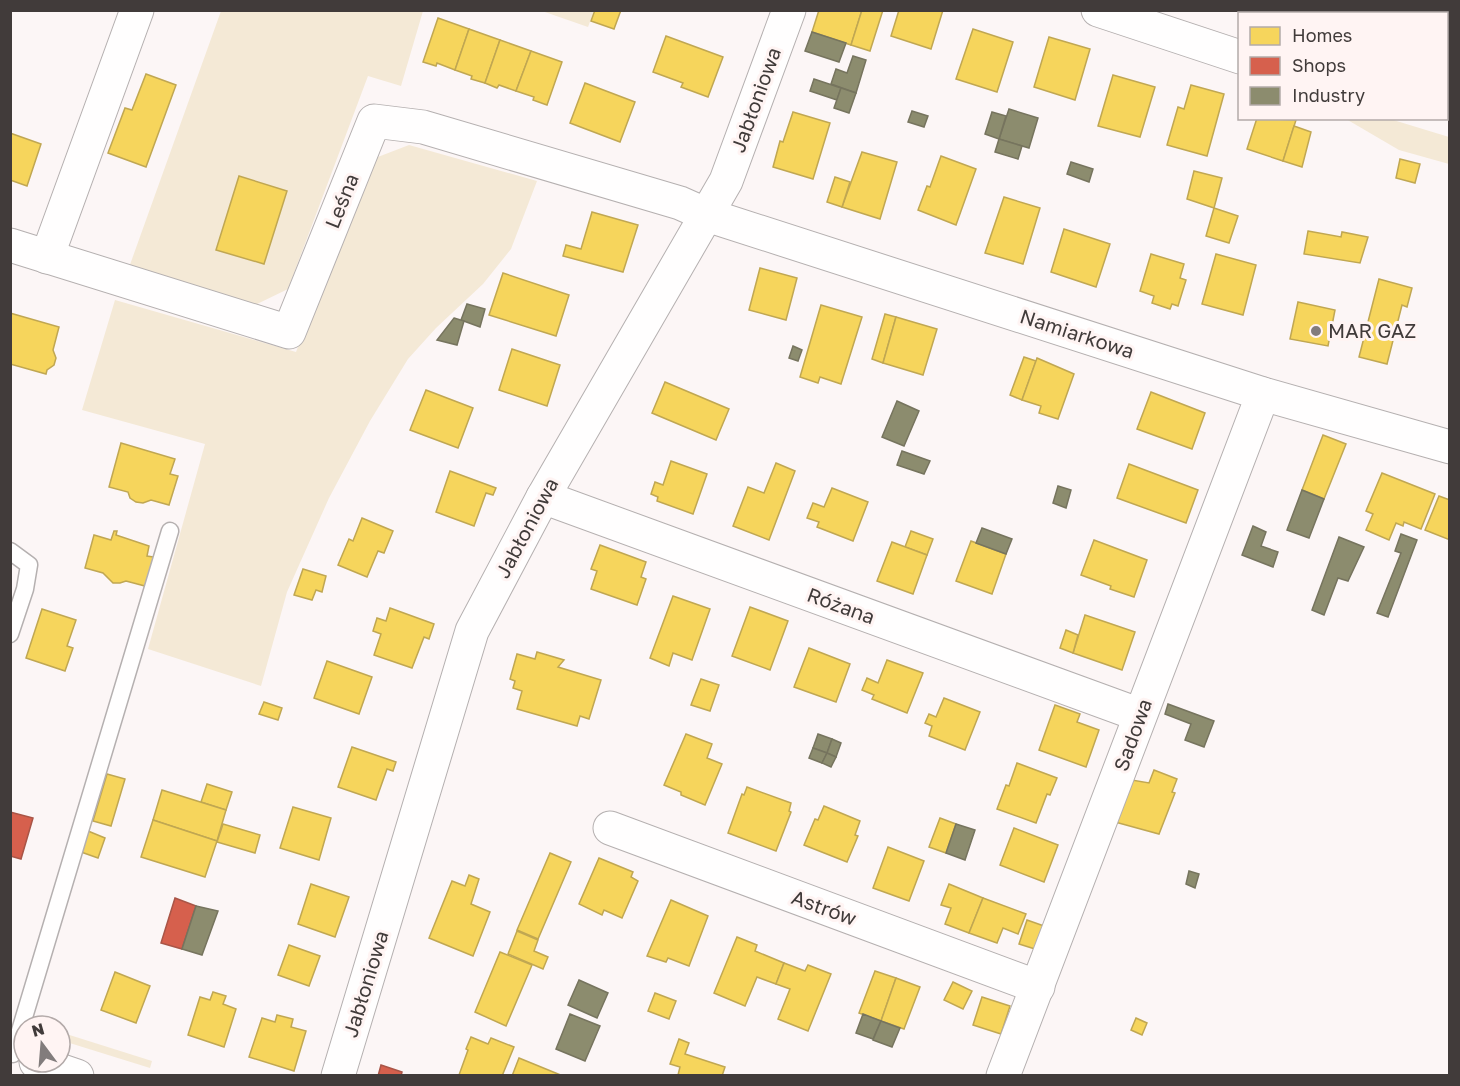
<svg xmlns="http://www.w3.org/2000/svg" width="1460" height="1086" font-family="'Golos Text',sans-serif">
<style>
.green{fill:#f4e9d6}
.homes{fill:#f6d55c;stroke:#c0a752;stroke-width:1.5}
.shops{fill:#d6604d;stroke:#a95547;stroke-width:1.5}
.industry{fill:#8c8c6e;stroke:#76745e;stroke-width:1.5}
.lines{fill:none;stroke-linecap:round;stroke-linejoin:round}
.service-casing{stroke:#b5b0b0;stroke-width:19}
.minor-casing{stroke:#b5b0b0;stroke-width:35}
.tertiary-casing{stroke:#b5b0b0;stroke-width:35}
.service{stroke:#fffefe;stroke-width:16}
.minor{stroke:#fffefe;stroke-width:33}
.tertiary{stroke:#fffefe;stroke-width:33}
.poi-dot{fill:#827c7c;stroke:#fff4f3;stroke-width:2}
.labels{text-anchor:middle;stroke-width:6;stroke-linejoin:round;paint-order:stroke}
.street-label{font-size:20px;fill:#413b3a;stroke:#fff4f3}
.poi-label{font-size:20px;fill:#413b3a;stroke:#fff4f3;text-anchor:start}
</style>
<rect width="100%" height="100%" fill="#fcf6f6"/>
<!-- green -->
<g class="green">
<polygon points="221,11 423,11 401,86 368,76 288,289 247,309 127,273"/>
<polygon points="542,11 593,10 594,11 588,27"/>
<polygon points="1346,119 1390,119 1449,137 1449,164 1399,150"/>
<polygon points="409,145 537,181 511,249 483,284 436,328 408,359 370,421 329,498 287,592 261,686 148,649 205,444 82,410 115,300 296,352 370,160"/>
<polygon points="60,1032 152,1061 150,1068 60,1040"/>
</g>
<!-- homes -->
<g class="homes">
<polygon points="595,10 621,10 614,29 591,21"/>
<polygon points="819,10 862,10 851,45 812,32"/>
<polygon points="862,10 883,10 870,51 851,45"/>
<polygon points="899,10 943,10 931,49 891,36"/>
<polygon points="1402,10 1443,10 1442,14 1401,14"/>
<polygon points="438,18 469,29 455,70 437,63 436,66 423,62"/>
<polygon points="469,29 500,40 485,83 471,79 472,76 455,70"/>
<polygon points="973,29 1013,42 997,92 956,79"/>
<polygon points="666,36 723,57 708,97 681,87 683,83 653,72"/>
<polygon points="1049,37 1090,49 1075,100 1034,87"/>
<polygon points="500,40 531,51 516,91 499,85 497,88 485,83"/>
<polygon points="531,51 562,62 547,105 533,100 534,97 516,91"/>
<polygon points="146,74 176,85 146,167 108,153 125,108 132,110"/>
<polygon points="1113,75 1155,87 1140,137 1098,126"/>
<polygon points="585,83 635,102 620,142 570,123"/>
<polygon points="1191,85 1224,94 1207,156 1167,145 1178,107 1184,109"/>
<polygon points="793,112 830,123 813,179 773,167 780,141 783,142"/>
<polygon points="1257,118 1296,120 1283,161 1247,149"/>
<polygon points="1294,126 1311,132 1302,167 1283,161"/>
<polygon points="10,133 41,144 27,186 10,180"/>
<polygon points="862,152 897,162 880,219 842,207"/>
<polygon points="941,156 976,169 956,225 918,210 927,186 930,187"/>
<polygon points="1400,159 1420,164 1415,183 1396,178"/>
<polygon points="1194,171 1222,178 1214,208 1187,199"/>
<polygon points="239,176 287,191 264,264 216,250"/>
<polygon points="835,177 850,182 842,207 827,202"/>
<polygon points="1004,197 1040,208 1023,264 985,253"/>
<polygon points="1214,208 1238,216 1229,243 1206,236"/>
<polygon points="592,212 638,225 623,272 563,256 566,245 581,249"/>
<polygon points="1064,229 1110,244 1096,287 1051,272"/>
<polygon points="1308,231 1341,237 1342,232 1368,237 1360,263 1304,254"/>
<polygon points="1151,254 1184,264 1180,278 1186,280 1178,306 1172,304 1170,309 1152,303 1154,296 1140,291"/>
<polygon points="1216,254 1256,265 1243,315 1202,304"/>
<polygon points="760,268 797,278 786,320 749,310"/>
<polygon points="503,273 569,295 556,336 489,315"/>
<polygon points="1379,279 1412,288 1407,307 1402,305 1387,364 1359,357"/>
<polygon points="1298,302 1335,310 1328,346 1290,339"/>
<polygon points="821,305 862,317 841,384 820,377 818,383 800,377"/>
<polygon points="10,313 59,327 53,350 56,358 54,365 47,370 46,374 10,364"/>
<polygon points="885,314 896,317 883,363 872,359"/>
<polygon points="896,317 937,329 923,375 883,363"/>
<polygon points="512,349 560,365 547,406 499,390"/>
<polygon points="1024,357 1036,361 1022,400 1010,395"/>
<polygon points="1037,358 1074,374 1058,419 1039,413 1041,406 1022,400"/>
<polygon points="665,382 729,409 716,440 652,413"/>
<polygon points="426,390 473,408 458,448 410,430"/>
<polygon points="1151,392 1205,413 1192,449 1137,429"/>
<polygon points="1323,435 1346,444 1324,499 1302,490"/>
<polygon points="121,443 175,459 170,474 178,476 169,505 151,500 143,503 136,502 130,498 128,492 109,487"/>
<polygon points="671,461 707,474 693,514 657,501 658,497 651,494 655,482 663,485"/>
<polygon points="776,463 795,471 769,540 733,526 748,487 764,493"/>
<polygon points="1129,464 1198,490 1186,523 1117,498"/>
<polygon points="450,471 496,488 493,495 486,493 474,526 436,512"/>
<polygon points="1382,473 1435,494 1421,529 1404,522 1403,526 1396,523 1389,540 1366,530 1373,514 1366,511"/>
<polygon points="832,488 868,502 853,541 817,527 819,522 807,518 813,503 824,507"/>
<polygon points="1439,496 1450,500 1450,540 1425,530"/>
<polygon points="362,518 393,531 384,553 378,551 367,577 338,565 349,539 353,541"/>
<polygon points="114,531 117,531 116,535 149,546 147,556 154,557 145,586 126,581 120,583 113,583 103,573 85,568 94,535 111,540"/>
<polygon points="911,531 933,539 927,555 905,547"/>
<polygon points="1094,540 1147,560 1134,597 1110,589 1111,586 1081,575"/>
<polygon points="971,541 1006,554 992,594 956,581"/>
<polygon points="892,542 927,555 913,594 877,581"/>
<polygon points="600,545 646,562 641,577 646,579 637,605 591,589 597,571 591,569"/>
<polygon points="303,569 326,576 322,592 316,590 312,600 294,595"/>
<polygon points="673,596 710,609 692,660 673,653 669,666 650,658"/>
<polygon points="750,607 788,621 770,670 732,656"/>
<polygon points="390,608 434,624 429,639 424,637 412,668 374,655 381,634 373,631 377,618 386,621"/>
<polygon points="42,609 76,620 67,646 73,648 65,671 26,658"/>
<polygon points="1085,615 1135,632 1122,670 1073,653"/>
<polygon points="1066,630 1078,635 1073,653 1060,648"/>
<polygon points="809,648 850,664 836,702 794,687"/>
<polygon points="537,652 564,660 558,667 601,680 589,719 580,716 577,726 517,709 522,691 513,688 515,681 510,679 517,654 535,659"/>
<polygon points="887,660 923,673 907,713 872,699 874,695 862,690 867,678 878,683"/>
<polygon points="327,661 372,677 359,714 314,698"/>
<polygon points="701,679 719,685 710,711 691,705"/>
<polygon points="944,698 980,712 965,750 929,736 932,726 925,723 929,714 936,717"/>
<polygon points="264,702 282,708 278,720 259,714"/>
<polygon points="1055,705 1080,714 1077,722 1099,730 1086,767 1039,750"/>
<polygon points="686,734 712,744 707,758 722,764 705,805 681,795 681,792 664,785"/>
<polygon points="352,747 396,762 393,771 387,769 376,800 338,787"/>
<polygon points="1017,763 1057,778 1050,795 1047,794 1036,823 997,809 1006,785 1009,786"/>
<polygon points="1154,770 1177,779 1172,792 1175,793 1159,834 1115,822 1132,780 1149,783"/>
<polygon points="107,774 125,779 111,826 93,821"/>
<polygon points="207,784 232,792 226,810 201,802"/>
<polygon points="747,787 791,803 789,811 791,812 776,851 728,833 742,794 744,795"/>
<polygon points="162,790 226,810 217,841 153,820"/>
<polygon points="824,806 860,821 855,835 858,836 847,862 804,845 815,819 818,820"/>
<polygon points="293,807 331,818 319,860 280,848"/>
<polygon points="940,818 956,824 946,853 929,847"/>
<polygon points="153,820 217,841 205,877 141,857"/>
<polygon points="223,824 260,835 255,853 217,842"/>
<polygon points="1014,828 1058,845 1044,882 1000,865"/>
<polygon points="88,831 105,838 98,858 81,852"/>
<polygon points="888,847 924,861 909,901 873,888"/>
<polygon points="550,853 571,862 538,939 517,930"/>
<polygon points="599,858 633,872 631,877 638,881 622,918 604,910 602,915 579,904"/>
<polygon points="469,875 479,879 471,904 490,912 473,956 429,938 452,881 465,886"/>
<polygon points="311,884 349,897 335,937 298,924"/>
<polygon points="949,884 983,898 969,933 945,924 951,908 941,905"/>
<polygon points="983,898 1026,914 1018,934 1003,928 997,943 969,933"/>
<polygon points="671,900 708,916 689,966 668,958 666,962 647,956"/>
<polygon points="1027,920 1044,926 1035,949 1019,944"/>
<polygon points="517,931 538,940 534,951 548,957 543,969 508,954"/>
<polygon points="737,937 757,945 755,951 784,963 776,984 757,977 745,1006 714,993"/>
<polygon points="289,945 320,956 309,986 278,975"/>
<polygon points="500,952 532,965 506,1026 475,1012"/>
<polygon points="784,963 805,971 808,965 831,974 808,1031 778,1019 790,989 776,984"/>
<polygon points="875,971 896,978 881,1021 859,1013"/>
<polygon points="115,972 150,986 136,1023 101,1010"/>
<polygon points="896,978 920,987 904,1029 881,1021"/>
<polygon points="953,982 972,991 963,1009 944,1000"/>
<polygon points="213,992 226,996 223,1004 236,1009 224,1047 188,1035 200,997 210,1000"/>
<polygon points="655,993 676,1001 669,1019 648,1011"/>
<polygon points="982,997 1010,1006 1001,1034 973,1025"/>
<polygon points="277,1015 293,1019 291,1027 306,1031 294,1071 249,1057 262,1018 275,1022"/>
<polygon points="1136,1018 1147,1023 1142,1035 1131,1030"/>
<polygon points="471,1037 488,1044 491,1038 514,1047 502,1076 459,1075 468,1050 466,1049"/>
<polygon points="679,1039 689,1043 685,1054 725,1067 722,1076 678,1075 680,1067 670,1064"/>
<polygon points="519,1058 563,1076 512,1076"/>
</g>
<!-- shops -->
<g class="shops">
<polygon points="10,812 33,818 21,859 10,856"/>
<polygon points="175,898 196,906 182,949 161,943"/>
<polygon points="381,1065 402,1072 401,1076 378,1076"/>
</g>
<!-- industry -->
<g class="industry">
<polygon points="812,32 846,43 839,62 805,51"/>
<polygon points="853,56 866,60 856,93 831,84 836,69 847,73"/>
<polygon points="814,79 841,88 837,100 810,91"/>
<polygon points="841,88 856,93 849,113 834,108"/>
<polygon points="1009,109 1038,118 1029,148 999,139"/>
<polygon points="912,111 928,116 924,127 908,122"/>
<polygon points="992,112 1006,116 999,139 985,134"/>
<polygon points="999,139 1022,146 1018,159 995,152"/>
<polygon points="1071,162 1093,169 1089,182 1067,174"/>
<polygon points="467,304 485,309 480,327 461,320"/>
<polygon points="454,318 464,321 457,345 437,340"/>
<polygon points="793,346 802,350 798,361 789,358"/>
<polygon points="897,401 919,411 904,446 882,437"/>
<polygon points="902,451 930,461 924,474 897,465"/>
<polygon points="1058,486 1071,490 1066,508 1053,503"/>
<polygon points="1302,490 1324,499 1309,538 1287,530"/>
<polygon points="1253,526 1266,532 1261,546 1278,552 1273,567 1242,555"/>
<polygon points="982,528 1012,539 1006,554 976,543"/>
<polygon points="1401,534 1417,540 1388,617 1377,613 1401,553 1395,551"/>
<polygon points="1339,537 1364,547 1348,581 1338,578 1324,615 1312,610"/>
<polygon points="1168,704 1214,721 1204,747 1185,740 1191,724 1165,714"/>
<polygon points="818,734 832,739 827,753 813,748"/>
<polygon points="832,739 841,743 836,757 827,753"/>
<polygon points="813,748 827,753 822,763 809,758"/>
<polygon points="827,753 836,757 831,767 822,763"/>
<polygon points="956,824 975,830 965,860 946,853"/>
<polygon points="1189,871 1199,874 1195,888 1186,884"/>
<polygon points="196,906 218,911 202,955 182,949"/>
<polygon points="579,980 608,993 597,1018 568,1005"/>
<polygon points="570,1014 600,1026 585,1061 556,1049"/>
<polygon points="863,1014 881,1021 873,1039 856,1033"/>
<polygon points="881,1021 900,1028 892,1047 873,1040"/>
</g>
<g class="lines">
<!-- service casing -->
<g class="service-casing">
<g id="service">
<polyline points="10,551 29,565 25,589 10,634"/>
<polyline points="13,1054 170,531"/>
</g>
</g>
<!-- minor casing -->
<g class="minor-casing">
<g id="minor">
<polyline points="1098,10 1240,57"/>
<polyline points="1352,14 1353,10"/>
<polyline points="10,245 289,332 374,121 423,127 680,203 707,215 1263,394 1450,447"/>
<polyline points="47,257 137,10"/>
<polyline points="543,497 1140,715"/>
<polyline points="610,828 1038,987"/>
<polyline points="338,1076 472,631 543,497 726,181 789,10"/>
<polyline points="1003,1076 1263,394"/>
</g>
</g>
<!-- tertiary casing -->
<g class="tertiary-casing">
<polyline id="tertiary" points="36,1062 77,1076"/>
</g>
<!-- service -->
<use href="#service" class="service"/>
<!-- minor -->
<use href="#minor" class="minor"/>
<!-- tertiary -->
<use href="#tertiary" class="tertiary"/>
</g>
<!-- markers -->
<circle class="poi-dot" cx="1316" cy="331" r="6"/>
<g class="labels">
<!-- street labels -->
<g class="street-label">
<text transform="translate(756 100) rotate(-70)" y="7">Jabłoniowa</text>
<text transform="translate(342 201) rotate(-68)" y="7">Leśna</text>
<text transform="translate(1077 334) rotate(18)" y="7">Namiarkowa</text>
<text transform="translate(527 528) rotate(-62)" y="7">Jabłoniowa</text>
<text transform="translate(841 606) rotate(20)" y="7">Różana</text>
<text transform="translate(1133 735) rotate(-70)" y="7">Sadowa</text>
<text transform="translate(824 908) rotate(20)" y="7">Astrów</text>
<text transform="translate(366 984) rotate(-73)" y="7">Jabłoniowa</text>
</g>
<!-- poi labels -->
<g class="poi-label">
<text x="1328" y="338">MAR GAZ</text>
</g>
</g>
<!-- border -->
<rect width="1460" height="1086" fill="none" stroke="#413b3a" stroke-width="24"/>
<!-- legend -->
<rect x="1238" y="12" width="210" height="108" fill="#fff4f3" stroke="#b3aaa9" stroke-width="1.5"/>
<rect x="1250" y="27" width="30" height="18" fill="#f6d55c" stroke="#b3aaa9" stroke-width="1.5"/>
<text x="1292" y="42" font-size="18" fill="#413b3a">Homes</text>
<rect x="1250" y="57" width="30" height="18" fill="#d6604d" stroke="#b3aaa9" stroke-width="1.5"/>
<text x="1292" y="72" font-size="18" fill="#413b3a">Shops</text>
<rect x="1250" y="87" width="30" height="18" fill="#8c8c6e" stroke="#b3aaa9" stroke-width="1.5"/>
<text x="1292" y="102" font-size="18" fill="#413b3a">Industry</text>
<!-- north arrow -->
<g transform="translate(42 1044) rotate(344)"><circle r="28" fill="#fff4f3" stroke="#b3aaa9" stroke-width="1.5"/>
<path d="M0-4.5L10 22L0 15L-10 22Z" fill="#827c7c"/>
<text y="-9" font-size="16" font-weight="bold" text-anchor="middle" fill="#413b3a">N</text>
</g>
</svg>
